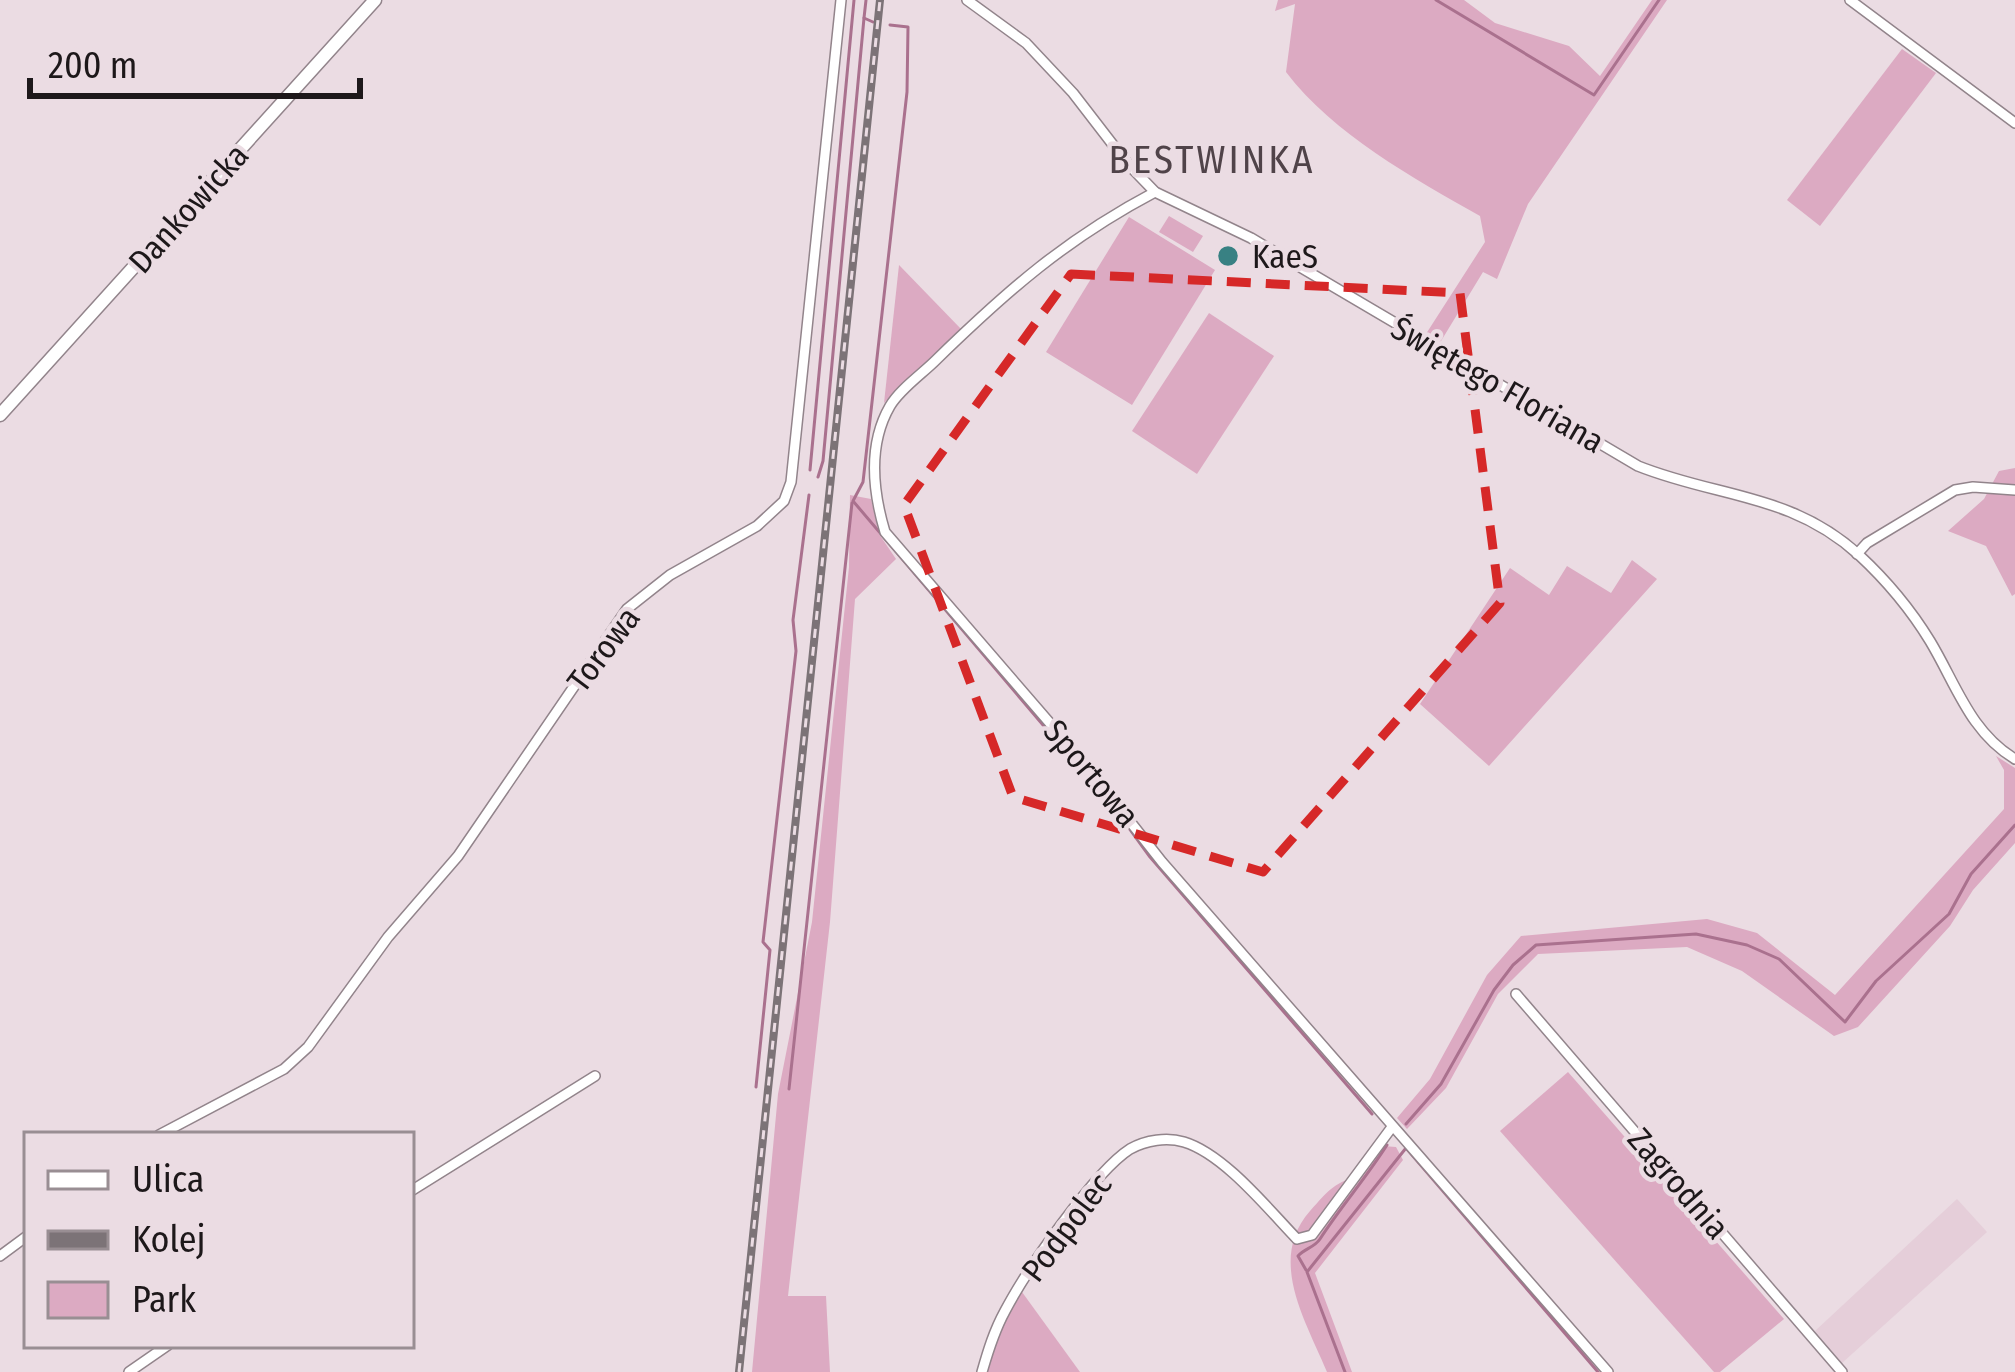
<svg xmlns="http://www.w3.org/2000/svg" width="2015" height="1372" font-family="'Fira Sans Condensed',sans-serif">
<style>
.built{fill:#e5ced9}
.green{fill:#dcaac2}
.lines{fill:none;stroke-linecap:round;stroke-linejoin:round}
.stream{stroke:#aa718e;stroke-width:3}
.minor-casing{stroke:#92848b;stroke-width:12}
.tertiary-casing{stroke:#92848b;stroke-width:15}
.minor{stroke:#fff;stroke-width:9}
.tertiary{stroke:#fff;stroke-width:12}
.rail-casing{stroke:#7c7377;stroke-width:8}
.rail{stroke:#ebdce3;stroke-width:3;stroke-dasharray:9;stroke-linecap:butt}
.marked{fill:none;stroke:#d62828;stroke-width:9;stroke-dasharray:24 15;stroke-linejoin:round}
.poi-dot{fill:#388183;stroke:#ebdce3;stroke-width:4.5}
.labels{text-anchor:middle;stroke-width:9;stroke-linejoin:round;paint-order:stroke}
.street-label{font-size:33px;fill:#1d181a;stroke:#ebdce3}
.poi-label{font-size:33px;fill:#1d181a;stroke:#ebdce3;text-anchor:start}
.quarter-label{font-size:39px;letter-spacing:3px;fill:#504349;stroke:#ebdce3}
</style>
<rect width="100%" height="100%" fill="#ebdce3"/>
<!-- built -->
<polygon class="built" points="1957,1199 1987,1232 1842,1363 1815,1331"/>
<!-- green -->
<g class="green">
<path d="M1278 0H1464L1495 23 1569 46 1600 76 1652 0H1667L1528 204 1497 279 1483 272 1438 346 1424 337 1485 242 1480 216C1413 178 1333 134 1286 72L1295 4 1275 11Z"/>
<polygon points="1902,49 1936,73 1820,226 1787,200"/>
<polygon points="1169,216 1203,236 1193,252 1159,232"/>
<polygon points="1129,217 1215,270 1132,405 1046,352"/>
<polygon points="899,265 961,329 884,403"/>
<polygon points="1209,313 1274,356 1197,474 1132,431"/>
<polygon points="2015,468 2015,594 2012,596 1986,546 1948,531 1984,499 1999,471"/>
<polygon points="850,495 871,499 879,534 896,559 855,599 830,922 788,1296 826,1296 830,1372 752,1372 778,1094 812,922 849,567"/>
<polygon points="1632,560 1657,579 1489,766 1420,704 1510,568 1549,595 1567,566 1611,593"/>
<polygon points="1996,756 2015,768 2015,843 1973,890 1950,926 1858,1027 1834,1036 1742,971 1687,947 1538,954 1498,994 1446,1088 1407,1129 1397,1118 1430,1079 1487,975 1521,936 1707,919 1757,933 1835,995 2004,809 2004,770"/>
<polygon points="1568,1072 1784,1319 1720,1372 1714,1372 1500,1131"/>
<path d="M1383 1146 1396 1147 1403 1160 1315 1273 1352 1372H1327C1306 1321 1267 1260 1310 1211 1330 1189 1334 1182 1363 1175Z"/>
<polygon points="1022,1292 1080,1372 987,1372 995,1340"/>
</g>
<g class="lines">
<!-- stream -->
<g class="stream">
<polyline points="866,0 864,18 873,22"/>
<polyline points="1436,0 1594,95 1659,0"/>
<polyline points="890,25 908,27 907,92 863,482 853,501 1121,817 1150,857 1372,1114"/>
<polyline points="810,470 854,0"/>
<polyline points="818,477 823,461 864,18"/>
<polyline points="756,1087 770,950 763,942 796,651 793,620 809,495"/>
<polyline points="789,1089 852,503"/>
<polyline points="1406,1124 1441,1084 1494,990 1513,965 1536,945 1696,934 1747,945 1779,959 1845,1022 1876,981 1949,914 1971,874 2015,825"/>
<path d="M1306 1270 1298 1256C1305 1248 1314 1248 1320 1239 1340 1208 1366 1178 1387 1145"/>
<polyline points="1345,1372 1307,1272 1406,1148 1598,1372"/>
</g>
<!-- minor casing -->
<g class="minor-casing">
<g id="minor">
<path d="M967 0 1026 43 1073 93 1127 163 1155 192 1251 238 1638 466C1718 498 1791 493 1859 555 1886 580 1911 610 1930 641 1956 684 1970 732 2015 759"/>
<polyline points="1850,0 2015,123"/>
<path d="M1155 192C1066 239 1008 290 936 360 922 374 900 389 890 406 868 444 873 492 885 532L1080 758 1162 862 1608 1372"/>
<polyline points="1857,554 1867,543 1955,490 1973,487 2015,490"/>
<polyline points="1516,994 1842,1372"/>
<polyline points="159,1135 284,1069 308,1047 388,937 458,856 627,609 670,575 757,526 784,501 791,482 841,0"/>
<polyline points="411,1191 595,1076"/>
<polyline points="0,1256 27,1236"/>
<polyline points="129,1372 168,1345"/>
<path d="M982 1372C988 1351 994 1331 1005 1311 1026 1271 1094 1172 1130 1149 1146 1140 1167 1137 1184 1142 1224 1154 1268 1209 1297 1239L1312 1235 1392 1127"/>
</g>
</g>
<!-- tertiary casing -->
<g class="tertiary-casing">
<polyline id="tertiary" points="0,415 375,0"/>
</g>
<!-- minor -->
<use href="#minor" class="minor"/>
<!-- tertiary -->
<use href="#tertiary" class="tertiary"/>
<!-- rail casing -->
<g class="rail-casing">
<polyline id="rail" points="739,1372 880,0"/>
</g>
<!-- rail -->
<use href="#rail" class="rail"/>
</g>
<!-- marked area -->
<path class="marked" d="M1071 274 1460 293 1500 603 1263 872 1013 797 904 505Z"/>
<!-- markers -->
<circle class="poi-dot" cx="1228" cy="256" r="12"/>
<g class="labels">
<!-- street labels -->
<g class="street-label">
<text transform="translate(188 208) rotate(-48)" y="12">Dankowicka</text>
<text transform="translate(1498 384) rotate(30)" y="12">Świętego Floriana</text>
<text transform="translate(603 649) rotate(-53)" y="12">Torowa</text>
<text transform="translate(1092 773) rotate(50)" y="12">Sportowa</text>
<text transform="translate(1679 1183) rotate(49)" y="12">Zagrodnia</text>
<text transform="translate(1066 1227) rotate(-53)" y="12">Podpolec</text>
</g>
<!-- poi labels -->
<g class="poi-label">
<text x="1252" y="268">KaeS</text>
</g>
<!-- quarter labels -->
<g class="quarter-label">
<text x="1212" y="173">BESTWINKA</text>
</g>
</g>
<!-- legend -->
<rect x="24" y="1132" width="390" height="216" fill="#ebdce3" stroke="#998e93" stroke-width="3"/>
<rect x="48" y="1171" width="60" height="18" fill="#ffffff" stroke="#998e93" stroke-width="3"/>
<text x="132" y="1192" font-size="36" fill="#1d181a">Ulica</text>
<rect x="48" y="1231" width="60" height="18" fill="#7c7377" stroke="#998e93" stroke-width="3"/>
<text x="132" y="1252" font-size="36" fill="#1d181a">Kolej</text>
<rect x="48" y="1282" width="60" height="36" fill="#dcaac2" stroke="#998e93" stroke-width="3"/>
<text x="132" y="1312" font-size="36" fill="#1d181a">Park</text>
<!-- scale -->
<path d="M30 78v18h330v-18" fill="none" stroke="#1d181a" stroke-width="6"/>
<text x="48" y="78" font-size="36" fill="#1d181a" stroke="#ebdce3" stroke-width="9" paint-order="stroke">200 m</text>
</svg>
